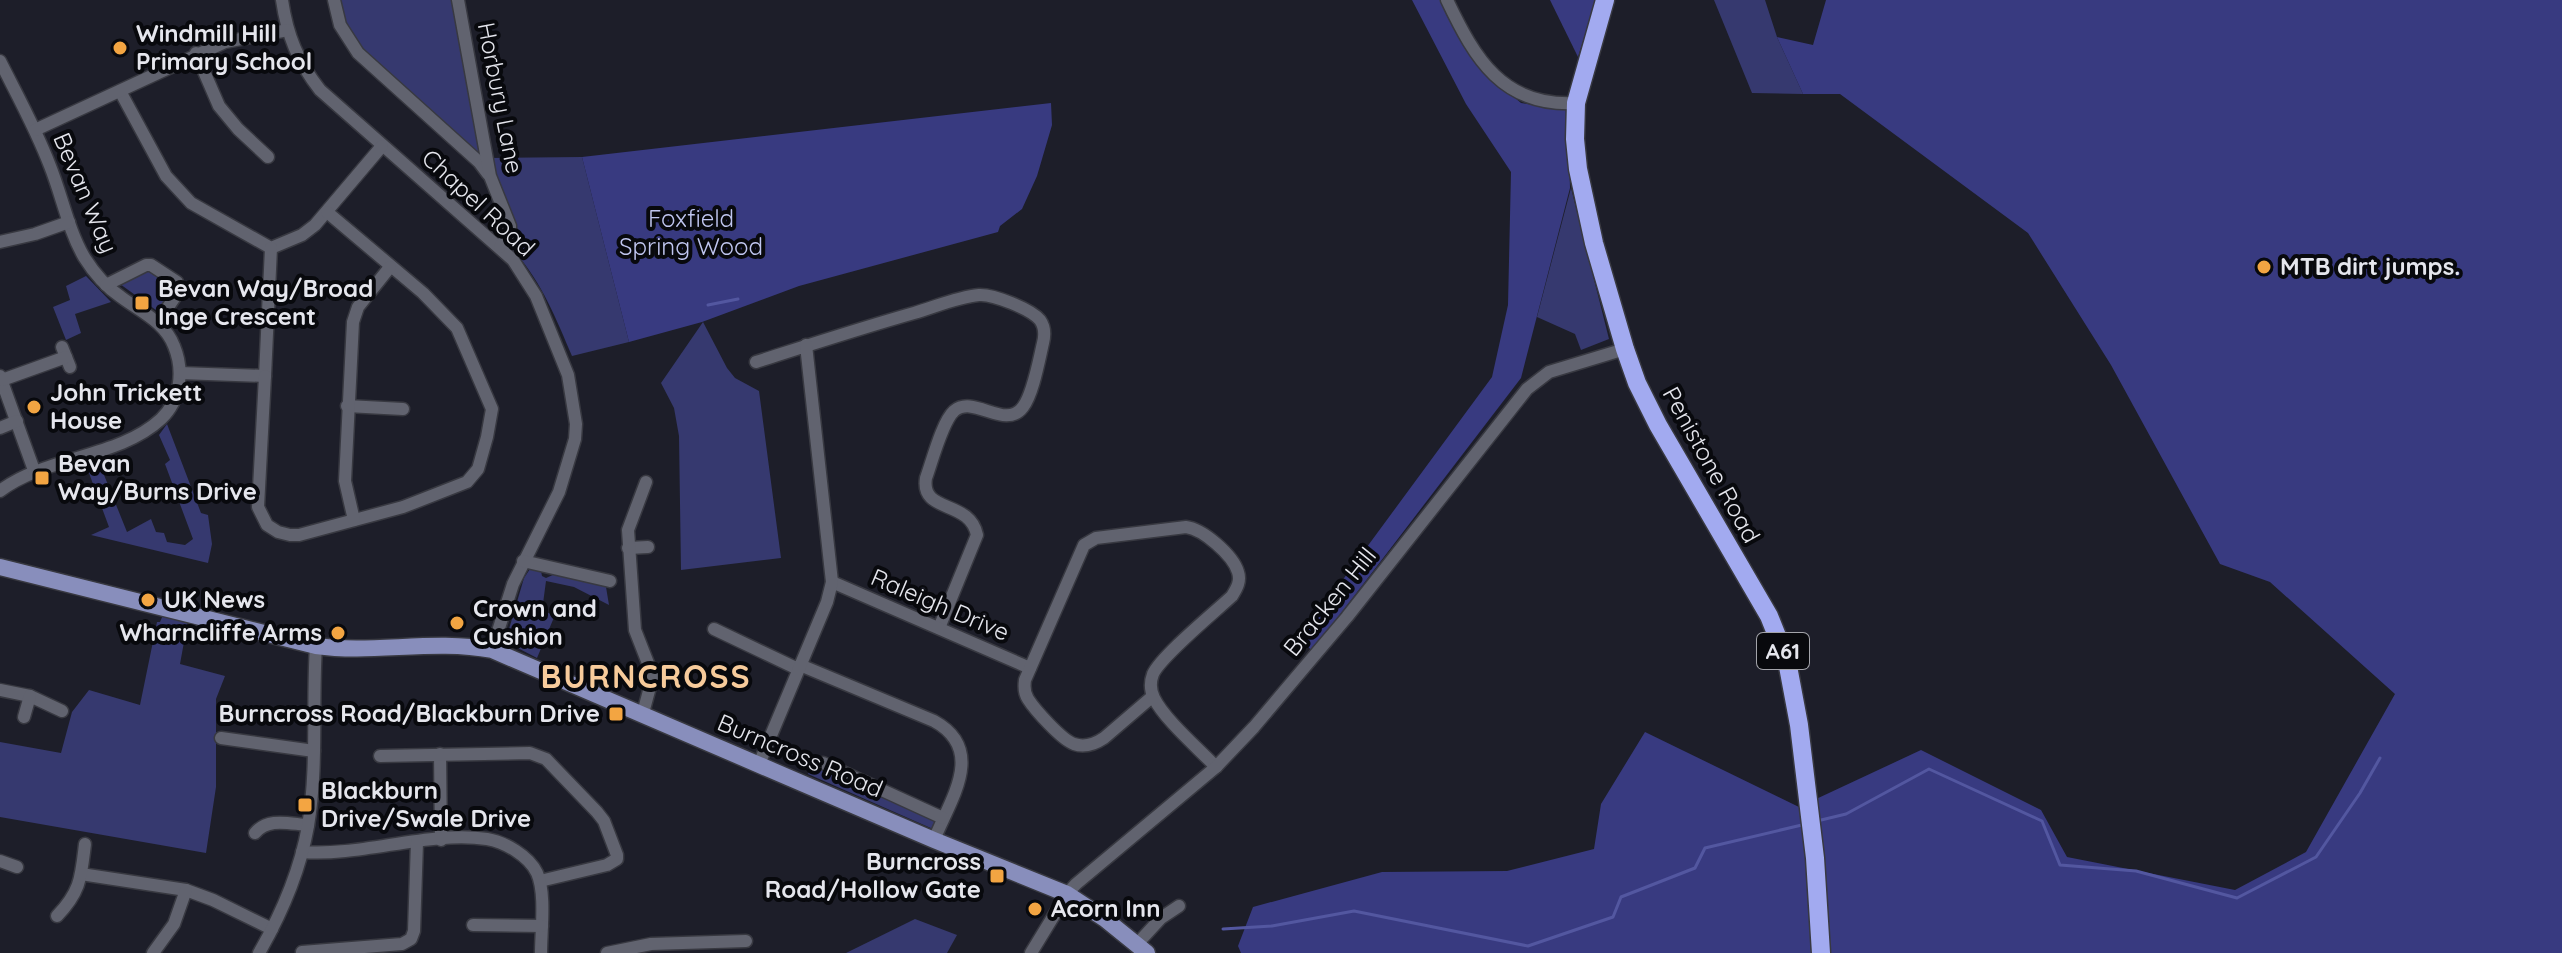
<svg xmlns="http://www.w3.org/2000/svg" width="2562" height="953" font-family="Quicksand,sans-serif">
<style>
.green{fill:#36396f}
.forest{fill:#383a80}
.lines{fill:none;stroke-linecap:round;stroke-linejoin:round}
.stream{stroke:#5357a0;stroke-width:3}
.minor-casing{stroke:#383941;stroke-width:15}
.major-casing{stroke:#383941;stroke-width:19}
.highway-casing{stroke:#383941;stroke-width:21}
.minor{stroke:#61636f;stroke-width:12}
.major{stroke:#888ebc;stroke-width:16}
.highway{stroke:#a2aaf0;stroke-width:18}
.poi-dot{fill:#f3a542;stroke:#08090d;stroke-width:3}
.labels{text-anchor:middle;stroke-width:8;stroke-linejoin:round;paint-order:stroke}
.shield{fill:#08090d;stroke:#a3a4aa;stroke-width:2}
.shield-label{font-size:22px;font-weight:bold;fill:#e5e6ed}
.poi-label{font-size:24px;font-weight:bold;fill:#e5e6ed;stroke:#08090d;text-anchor:start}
.street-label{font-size:24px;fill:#e5e6ed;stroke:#08090d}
.park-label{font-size:24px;fill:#c0c6f0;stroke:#08090d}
.district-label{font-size:32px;font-weight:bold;letter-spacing:2px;fill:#f7cb9b;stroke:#08090d}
</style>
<rect width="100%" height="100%" fill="#1d1e29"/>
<!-- green -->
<g class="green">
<polygon points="338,0 454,0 480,157 364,54 347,28"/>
<polygon points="1714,0 1765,0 1777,37 1803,94 1752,93"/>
<path d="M582 157 629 342 572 356C555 316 540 278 510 247L519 233 490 158Z"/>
<polygon points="1571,188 1609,339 1581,350 1575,334 1537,317"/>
<polygon points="147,268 175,284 176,290 160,313 120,284"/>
<polygon points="86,276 111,302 75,314 81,333 66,340 53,307 70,300 66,286"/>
<polygon points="703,322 727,368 735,378 759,391 781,558 681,570 679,436 674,408 661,383"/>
<polygon points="167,424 201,513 208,515 212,544 208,563 91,535 109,527 86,465 98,460 127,532 151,519 156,532 164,533 167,542 185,545 193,539 165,464 170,460 159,435"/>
<polygon points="532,566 541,571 542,576 546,578 555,574 602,584 606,587 609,605 574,587 546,581 542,611 555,615 537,658 510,644 507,636 524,578"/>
<polygon points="163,615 188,620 180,664 225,676 216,699 216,787 206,853 0,817 0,742 61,753 72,712 89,690 140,705 157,622 160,622"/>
<polygon points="813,764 933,819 935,824 933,829 808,774"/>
<polygon points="915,919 957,935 947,953 846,953"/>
</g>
<!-- forest -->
<g class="forest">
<polygon points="1412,0 1441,0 1451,23 1479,67 1521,103 1568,110 1570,188 1521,378 1312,651 1300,638 1492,377 1508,305 1511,172 1466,104"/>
<polygon points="1550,0 1596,0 1578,57"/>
<polygon points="1826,0 2562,0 2562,953 1241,953 1238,946 1253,907 1382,872 1507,871 1594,849 1601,804 1645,732 1799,807 1921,750 2041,810 2067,857 2235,890 2306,852 2395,694 2270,582 2220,564 2111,365 2028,233 1840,94 1803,94 1777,37 1813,45"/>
<polygon points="1051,103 1052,125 1037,176 1022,209 1000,226 998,232 799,286 702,322 629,342 582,157"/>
</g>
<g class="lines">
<!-- stream -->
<g class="stream">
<polyline points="708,305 738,299"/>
<polyline points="1817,821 1846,814 1929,769 2042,821 2060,865 2136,871 2237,898 2316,857 2360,793 2380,758"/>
<polyline points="1223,929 1272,926 1354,911 1528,946 1613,917 1621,897 1695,868 1705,848 1806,824"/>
</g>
<!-- minor casing -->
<g class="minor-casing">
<g id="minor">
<path d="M282 0C287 35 298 62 320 90L513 260 536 296 568 375 576 424 575 439 559 492 513 584 492 650"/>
<polyline points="334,0 340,25 358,53 479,162 488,174"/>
<polyline points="458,0 490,176 510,226 510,232 500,247"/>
<path d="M1447 0C1475 59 1503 107 1576 103"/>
<polyline points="196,53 219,106 238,129 268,157"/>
<path d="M0 61C17 95 36 129 50 166 62 196 68 229 84 257 94 273 106 287 121 297 141 312 165 322 174 346 184 370 181 400 161 419 119 458 46 456 0 491"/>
<polyline points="120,91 166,176 191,203 271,248 302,235 315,225 382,146"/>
<polyline points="35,130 225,42 288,30"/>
<polyline points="0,242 35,234 69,222"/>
<polyline points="106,285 146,265 151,265 177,282 179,291 158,322"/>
<polyline points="62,347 70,367"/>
<path d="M756 362C809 345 861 328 914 313 935 307 957 297 979 295 993 294 1031 309 1040 320 1045 327 1045 335 1043 343 1039 360 1033 394 1023 407 1005 431 974 394 954 411 942 422 932 462 926 478 920 514 970 499 977 535L939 628"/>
<polyline points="180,373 265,376 271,248"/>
<polyline points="0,376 35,473"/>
<polyline points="265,376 258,507 267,525 278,532 290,535 299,535 403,507 467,482 478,469 487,437 492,409 457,328 423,293 327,212"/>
<polyline points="2,380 66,357"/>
<polyline points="347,406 403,409"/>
<polyline points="0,428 17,421"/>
<polyline points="354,520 345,481 353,322 358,307 390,267"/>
<polyline points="628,548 648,547"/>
<polyline points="523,561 610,581"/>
<polyline points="832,582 1030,668"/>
<polyline points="714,629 798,669"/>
<path d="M800 665 934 721C987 750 950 800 934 840"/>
<polyline points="0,690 30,696 62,711"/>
<path d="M1153 696 1104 738C1095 744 1085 748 1074 744 1062 740 1035 710 1028 699 1024 693 1024 687 1025 680L1084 545 1096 538 1186 527C1203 529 1233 555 1238 572 1241 581 1237 588 1232 596 1215 612 1161 656 1153 674 1150 682 1150 690 1154 698 1164 719 1199 749 1216 767"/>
<polyline points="643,713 653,676 635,630 628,530 646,482"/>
<polyline points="24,717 30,696"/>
<polyline points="221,738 314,751"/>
<polyline points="440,754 441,840"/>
<polyline points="380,756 530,753 546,759 597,812 604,821 617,855 617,859 607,865 540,881"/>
<polyline points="823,763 943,818"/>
<polyline points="759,764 827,602 832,582 806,345"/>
<path d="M255 833C268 817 290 824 308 825"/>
<path d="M302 852C361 857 430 830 487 839 505 842 529 856 537 873 546 893 541 931 541 953"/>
<polyline points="0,861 17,867"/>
<polyline points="81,874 186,890 213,900 272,929"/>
<path d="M57 916C81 891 81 877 85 844"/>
<polyline points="473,925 542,926"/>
<polyline points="1138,943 1161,918 1179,906"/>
<polyline points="302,952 402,944 411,939 414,931 417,842"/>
<polyline points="153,953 174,924 186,890"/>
<path d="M259 953C282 913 300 871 308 826 318 766 312 705 316 646"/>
<polyline points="607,953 651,944 746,941"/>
<polyline points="1031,953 1067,894 1076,884 1216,767 1254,727 1347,617 1527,389 1549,372 1625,349"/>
</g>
</g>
<!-- major casing -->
<g class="major-casing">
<path id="major" d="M0 567 316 646C374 654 434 639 492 650L934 840 1067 894 1105 919 1147 953"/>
</g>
<!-- highway casing -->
<g class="highway-casing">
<polyline id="highway" points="1605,0 1576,103 1575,139 1578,169 1594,243 1625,349 1637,383 1658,425 1769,616 1787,661 1799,725 1815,858 1821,953"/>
</g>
<!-- minor -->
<use href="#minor" class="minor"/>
<!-- major -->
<use href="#major" class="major"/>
<!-- highway -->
<use href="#highway" class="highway"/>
</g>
<!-- markers -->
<g class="poi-dot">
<circle cx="120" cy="48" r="8"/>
<circle cx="2264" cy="267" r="8"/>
<rect x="134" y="295" width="16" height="16" rx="4"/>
<circle cx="34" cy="407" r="8"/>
<rect x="34" y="470" width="16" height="16" rx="4"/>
<circle cx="148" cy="600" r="8"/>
<circle cx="457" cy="623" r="8"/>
<circle cx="338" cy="633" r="8"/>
<rect x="608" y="706" width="16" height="16" rx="4"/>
<rect x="297" y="797" width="16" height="16" rx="4"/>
<rect x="989" y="868" width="16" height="16" rx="4"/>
<circle cx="1035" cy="909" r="8"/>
</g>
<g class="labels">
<!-- shield labels -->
<rect class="shield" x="1757" y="633" width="52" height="36" rx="6"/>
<g class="shield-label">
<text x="1783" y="659">A61</text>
</g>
<!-- poi labels -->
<g class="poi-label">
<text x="136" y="42">Windmill Hill<tspan x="136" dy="28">Primary School</tspan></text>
<text x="2280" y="275">MTB dirt jumps.</text>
<text x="158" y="297">Bevan Way/Broad<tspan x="158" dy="28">Inge Crescent</tspan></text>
<text x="50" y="401">John Trickett<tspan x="50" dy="28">House</tspan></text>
<text x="58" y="472">Bevan<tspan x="58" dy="28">Way/Burns Drive</tspan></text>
<text x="164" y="608">UK News</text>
<text x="473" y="617">Crown and<tspan x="473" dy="28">Cushion</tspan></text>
<text x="322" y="641" text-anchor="end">Wharncliffe Arms</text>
<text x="600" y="722" text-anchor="end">Burncross Road/Blackburn Drive</text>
<text x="321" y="799">Blackburn<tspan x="321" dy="28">Drive/Swale Drive</tspan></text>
<text x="981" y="870" text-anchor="end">Burncross<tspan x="981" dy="28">Road/Hollow Gate</tspan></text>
<text x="1051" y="917">Acorn Inn</text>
</g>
<!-- street labels -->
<g class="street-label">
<text transform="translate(500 98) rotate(79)" y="8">Horbury Lane</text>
<text transform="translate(85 193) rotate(67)" y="8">Bevan Way</text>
<text transform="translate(478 203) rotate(43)" y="8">Chapel Road</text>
<text transform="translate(1711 465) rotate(61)" y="8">Penistone Road</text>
<text transform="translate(1330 602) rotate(-51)" y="8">Bracken Hill</text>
<text transform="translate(940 605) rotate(23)" y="8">Raleigh Drive</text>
<text transform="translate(800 756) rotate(23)" y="8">Burncross Road</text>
</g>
<!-- park labels -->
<g class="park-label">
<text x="691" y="227">Foxfield<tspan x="691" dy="28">Spring Wood</tspan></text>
</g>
<!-- district labels -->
<g class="district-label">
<text x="646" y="688">BURNCROSS</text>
</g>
</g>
</svg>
